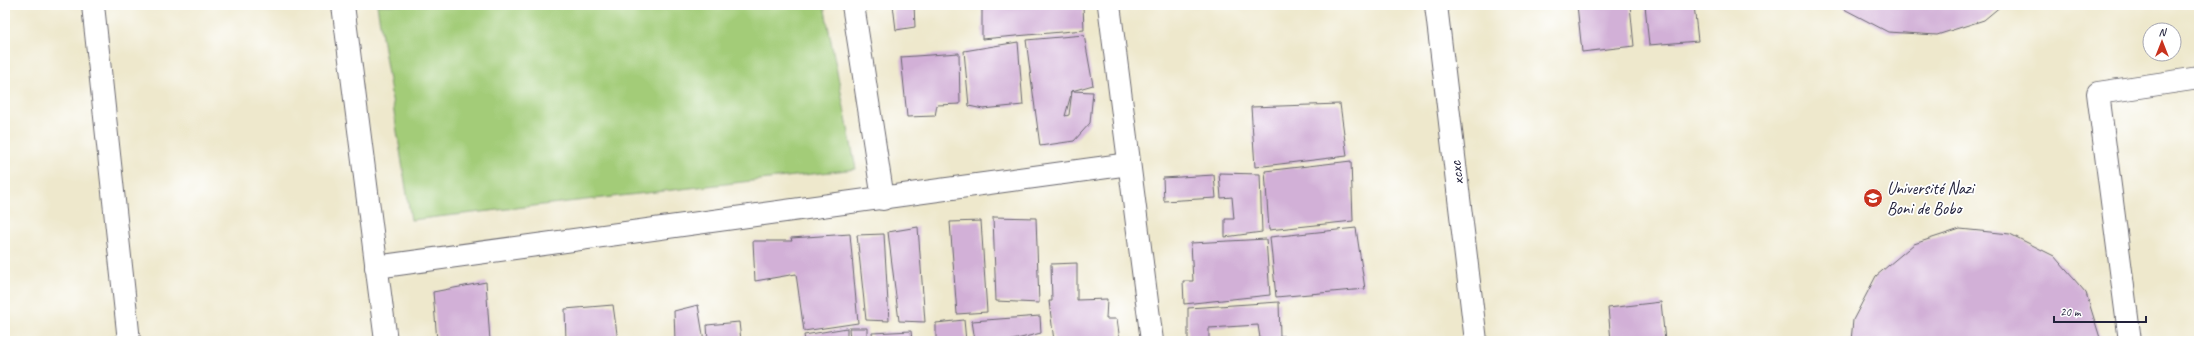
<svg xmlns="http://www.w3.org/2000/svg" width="2204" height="346" font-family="Caveat,sans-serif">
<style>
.green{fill:#a3cc78;stroke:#62775a}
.building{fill:#d2b0d7}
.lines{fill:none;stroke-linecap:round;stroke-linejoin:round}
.minor-casing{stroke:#69676e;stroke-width:24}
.minor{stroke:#fff;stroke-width:22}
.labels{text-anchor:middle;stroke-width:3.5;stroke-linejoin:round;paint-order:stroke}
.street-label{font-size:17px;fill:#22223b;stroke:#fff}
.poi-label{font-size:17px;fill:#22223b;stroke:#fff;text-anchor:start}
</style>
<rect width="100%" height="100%" fill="#fff"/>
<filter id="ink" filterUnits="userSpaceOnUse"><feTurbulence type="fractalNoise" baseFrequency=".025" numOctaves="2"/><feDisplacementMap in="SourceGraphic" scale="8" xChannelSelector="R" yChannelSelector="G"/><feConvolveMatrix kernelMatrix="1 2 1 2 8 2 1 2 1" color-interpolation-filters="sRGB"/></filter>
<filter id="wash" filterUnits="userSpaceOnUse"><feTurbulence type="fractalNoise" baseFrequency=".012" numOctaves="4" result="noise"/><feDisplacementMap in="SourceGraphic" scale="16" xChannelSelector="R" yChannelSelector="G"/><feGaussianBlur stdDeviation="0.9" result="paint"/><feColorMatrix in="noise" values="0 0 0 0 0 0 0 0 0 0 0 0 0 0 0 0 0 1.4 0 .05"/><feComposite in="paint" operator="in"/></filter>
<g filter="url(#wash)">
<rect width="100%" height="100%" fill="#eee8cc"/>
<!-- green -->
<polygon class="green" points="377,5 824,5 856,169 411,220"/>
<g id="blocks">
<!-- building -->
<g class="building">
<polygon points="893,5 914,5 915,27 896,30"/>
<polygon points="982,5 1083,5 1084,30 982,39"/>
<polygon points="1577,5 1630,5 1634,46 1582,52"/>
<polygon points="1645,5 1694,5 1698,41 1649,45"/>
<polygon points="1841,5 2002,5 1984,20 1937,35 1888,32 1844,9"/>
<polygon points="1084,35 1093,85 1072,91 1065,116 1069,115 1072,91 1093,92 1090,123 1074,141 1040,146 1026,40"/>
<polygon points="1018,42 1023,105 983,109 969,106 964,51"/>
<polygon points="959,53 960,104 937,105 935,116 907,117 901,57"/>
<polygon points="1340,104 1347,156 1255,167 1251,107"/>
<polygon points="1351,161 1353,221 1269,230 1265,171"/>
<polygon points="1219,173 1260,174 1262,232 1225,237 1225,219 1234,219 1232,197 1221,198"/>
<polygon points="1214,175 1216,198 1164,201 1163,178"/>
<polygon points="993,217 1036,218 1039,303 996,301"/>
<polygon points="981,221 987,312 957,314 950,222"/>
<polygon points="918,227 925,322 899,321 888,232"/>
<polygon points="1356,228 1365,289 1276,297 1270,237"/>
<polygon points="1960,229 2010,234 2054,256 2086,293 2101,341 1851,341 1853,320 1876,276 1914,244"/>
<polygon points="850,234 858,323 804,331 796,274 755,281 753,241 792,241 791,238"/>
<polygon points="884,234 889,321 866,320 857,235"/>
<polygon points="1266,239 1270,295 1184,304 1183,281 1193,281 1191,243"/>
<polygon points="1077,263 1077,300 1107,299 1106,319 1117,319 1120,341 1054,341 1049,301 1052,301 1051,264"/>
<polygon points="486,282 490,341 437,341 433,292"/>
<polygon points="1279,302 1280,336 1284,336 1284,341 1244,341 1260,338 1258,325 1209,328 1209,341 1188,341 1188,308"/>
<polygon points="1661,302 1665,341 1611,341 1608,308"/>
<polygon points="613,305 618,341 566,341 565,309"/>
<polygon points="698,305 704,341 675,341 674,311"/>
<polygon points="1040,316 1041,333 1009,341 975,341 972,321"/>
<polygon points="964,320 966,341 936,341 936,323"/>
<polygon points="739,322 741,341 708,341 707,325"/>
<polygon points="847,328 847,341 805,341 804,335"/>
<polygon points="849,328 867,328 867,341 850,341"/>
<polygon points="911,331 912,341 873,341 872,333"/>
</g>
</g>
</g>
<g filter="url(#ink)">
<use href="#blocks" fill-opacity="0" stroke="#69676e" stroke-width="1"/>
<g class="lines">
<!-- minor casing -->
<g class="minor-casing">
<g id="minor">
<polyline points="93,5 129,341"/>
<polyline points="343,5 386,341"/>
<polyline points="853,5 883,199"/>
<polyline points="1109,5 1152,341"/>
<polyline points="1436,5 1476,341"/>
<polyline points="376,267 1129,164"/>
<polyline points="2130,341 2098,93 2199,78"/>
</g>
</g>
<!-- minor -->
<use href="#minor" class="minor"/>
</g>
</g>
<!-- icons -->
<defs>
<g id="university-disc" transform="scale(1)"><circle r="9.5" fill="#c8321e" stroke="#fff"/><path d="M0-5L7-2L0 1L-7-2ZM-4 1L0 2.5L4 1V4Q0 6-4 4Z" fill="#fff"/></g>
</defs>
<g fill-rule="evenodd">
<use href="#university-disc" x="1873" y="198"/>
</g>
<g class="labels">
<!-- street labels -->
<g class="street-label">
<text transform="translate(1456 173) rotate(-97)" y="6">xcxc</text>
</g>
<!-- poi labels -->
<g class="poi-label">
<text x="1887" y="194">Université Nazi<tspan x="1887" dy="20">Boni de Bobo</tspan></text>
</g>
</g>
<!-- margin -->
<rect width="2204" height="346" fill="none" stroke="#fff" stroke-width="20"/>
<!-- north arrow -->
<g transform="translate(2162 42)"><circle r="19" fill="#ffffff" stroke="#a7a7b1"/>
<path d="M0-3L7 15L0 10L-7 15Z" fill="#c8321e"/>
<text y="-6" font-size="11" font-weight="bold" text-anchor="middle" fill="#22223b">N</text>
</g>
<!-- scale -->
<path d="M2054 316v6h92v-6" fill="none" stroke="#22223b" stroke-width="2"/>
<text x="2060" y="316" font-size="12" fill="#22223b" stroke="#ffffff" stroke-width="3" paint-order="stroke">20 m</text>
</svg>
